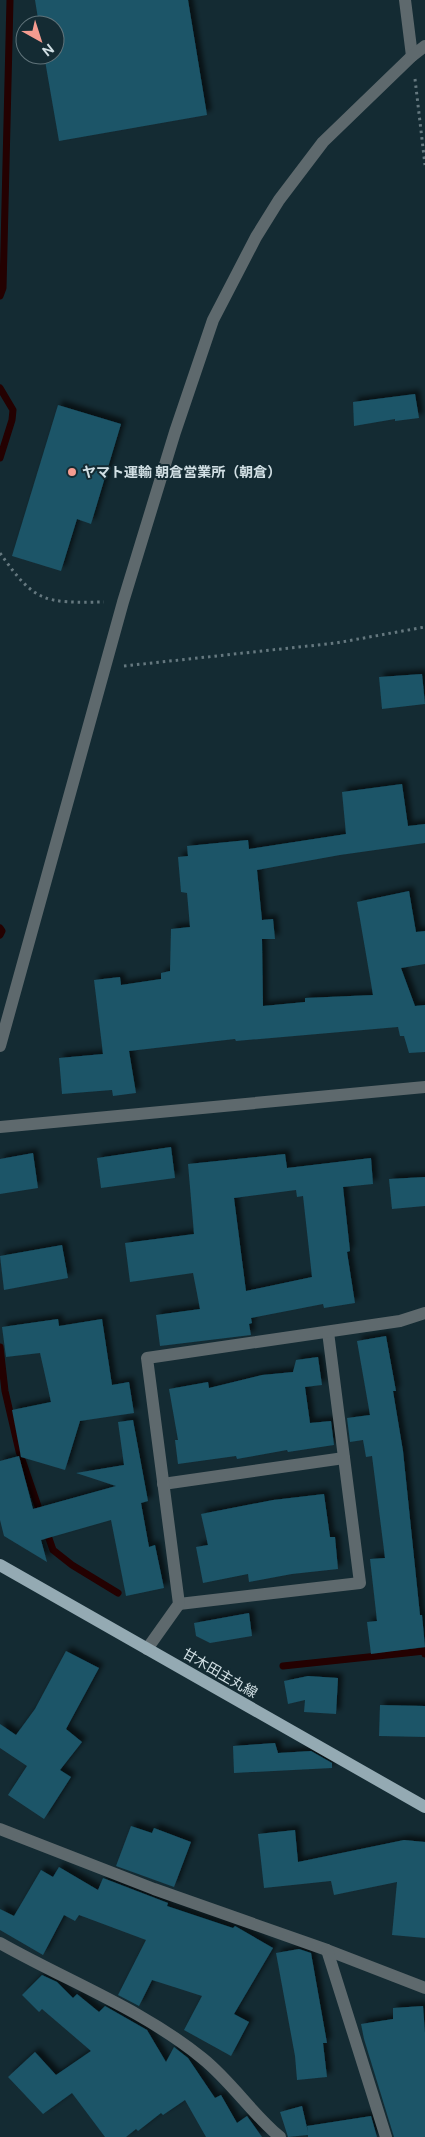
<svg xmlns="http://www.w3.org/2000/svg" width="425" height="2137" font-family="'DM Sans','Noto Sans JP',sans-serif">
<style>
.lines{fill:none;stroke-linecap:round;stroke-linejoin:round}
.stream{stroke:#240101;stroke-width:7}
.building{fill:#1c5467;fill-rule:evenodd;filter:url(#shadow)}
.path{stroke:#65787f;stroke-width:3;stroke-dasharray:2.5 4;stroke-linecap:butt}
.minor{stroke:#5e696d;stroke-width:12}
.tertiary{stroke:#5e696d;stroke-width:12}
.primary{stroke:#94aab3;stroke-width:12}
.poi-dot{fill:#f59c90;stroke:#142b33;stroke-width:2}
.labels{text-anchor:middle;stroke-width:4;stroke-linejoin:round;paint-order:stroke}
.poi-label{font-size:14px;font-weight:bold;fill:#d2e0e5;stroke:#142b33;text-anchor:start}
.street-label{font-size:14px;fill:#d2e0e5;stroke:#142b33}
</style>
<defs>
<filter id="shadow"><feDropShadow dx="4.5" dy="-4.5" stdDeviation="2.5" flood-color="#0009"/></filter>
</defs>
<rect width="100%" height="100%" fill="#142b33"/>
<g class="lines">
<!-- stream -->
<g class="stream">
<polyline points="0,296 3,288 10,0"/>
<polyline points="0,388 13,410 12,420 0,458"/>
<polyline points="0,928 2,931 0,935"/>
<polyline points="0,1347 5,1391 19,1451 41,1515"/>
<polyline points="46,1530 53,1550 72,1565 118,1593"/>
<polyline points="283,1666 425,1651 425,1654"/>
</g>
</g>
<!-- building -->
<g class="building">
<polygon points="35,0 188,0 207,115 59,141 44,55 55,55 55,25 39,25"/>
<polygon points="415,394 419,418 395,421 395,419 354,426 353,402"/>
<polygon points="58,405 121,424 91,524 77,519 61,571 12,556"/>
<polygon points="422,674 425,704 382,709 379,677"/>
<polygon points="402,784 408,826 425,824 425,843 340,855 257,870 262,920 273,919 275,939 262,939 263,1006 305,1002 305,998 373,995 357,902 409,891 416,932 425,931 425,964 401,968 415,1006 425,1005 425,1052 409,1053 404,1036 400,1036 398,1027 236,1041 235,1039 129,1051 136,1093 113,1096 112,1090 62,1094 59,1058 103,1054 94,980 120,977 121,985 161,979 161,973 170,971 171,929 190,927 187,893 181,892 178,857 188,856 187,846 248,840 249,849 346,834 342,792"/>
<polygon points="171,1147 175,1178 101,1188 97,1158"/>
<polygon points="33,1153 38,1188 0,1194 0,1159"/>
<path d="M285 1154 287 1168 371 1158 373 1184 343 1187 350 1251 347 1252 355 1303 324 1308 323 1304 251 1318 252 1323 249 1324 251 1335 160 1346 156 1315 200 1309 193 1273 130 1282 125 1243 194 1234 188 1164ZM296 1190 297 1197 303 1196 312 1277 246 1291 234 1198Z"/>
<polygon points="425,1177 425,1206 392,1209 389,1179"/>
<polygon points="62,1245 68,1278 4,1290 0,1256"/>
<polygon points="58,1319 59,1326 102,1319 112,1385 129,1382 134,1413 80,1421 65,1470 21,1457 12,1410 51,1402 40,1353 6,1357 2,1327"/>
<polygon points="386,1336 396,1391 393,1391 403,1451 420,1615 422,1615 425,1647 371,1654 367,1622 377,1621 370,1559 385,1558 372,1456 366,1457 363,1440 350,1442 347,1418 370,1415 357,1341"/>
<polygon points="318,1357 322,1385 305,1387 310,1423 331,1421 334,1445 288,1452 287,1450 237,1459 236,1456 178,1464 175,1440 178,1440 169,1389 208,1382 209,1388 262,1375 293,1372 296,1360"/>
<polygon points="133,1420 148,1501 141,1503 149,1547 155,1545 164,1588 126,1596 111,1520 41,1540 47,1562 4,1536 0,1520 0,1461 19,1456 33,1509 116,1486 76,1473 124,1465 118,1422"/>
<polygon points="324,1494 330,1537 335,1537 338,1569 292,1574 249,1582 248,1574 203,1583 196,1547 208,1545 201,1514 273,1500"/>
<polygon points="249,1613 252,1636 210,1643 196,1636 194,1623"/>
<polygon points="66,1651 99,1668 66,1729 82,1742 60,1770 71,1777 44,1819 8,1795 27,1766 0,1748 0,1724 16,1735 35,1709"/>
<polygon points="308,1676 338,1678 336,1714 304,1712 305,1700 288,1704 284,1681"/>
<polygon points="380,1705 425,1706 425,1737 379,1736"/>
<polygon points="275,1743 278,1753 311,1751 332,1763 332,1768 234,1773 233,1746"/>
<polygon points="131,1826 152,1833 154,1828 191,1842 174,1887 116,1866"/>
<polygon points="295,1830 298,1862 404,1840 425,1842 425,1938 392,1935 397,1882 334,1895 331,1881 264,1888 258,1834"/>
<polygon points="59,1867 98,1890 103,1878 168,1903 167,1906 233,1928 235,1926 273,1948 234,2014 249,2022 231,2056 184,2030 202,1996 152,1980 139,2006 118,1995 146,1940 79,1915 75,1921 64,1915 43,1955 0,1930 0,1909 14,1916 41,1870 53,1877"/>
<polygon points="299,1949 311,1953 327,2043 323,2043 327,2077 297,2080 295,2056 276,1953"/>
<polygon points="42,1975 57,1982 73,1998 77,1994 99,2012 105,2006 147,2030 166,2062 174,2047 188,2058 215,2098 221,2095 237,2123 247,2116 262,2137 206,2137 185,2100 163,2115 161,2113 138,2131 136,2129 126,2137 105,2137 72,2093 43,2114 8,2077 35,2052 56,2075 91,2051 42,2009 39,2012 22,1995"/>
<polygon points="423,2006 425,2033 425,2137 394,2137 364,2039 361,2024 393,2019 393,2008"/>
<polygon points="302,2106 308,2132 307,2126 371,2116 377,2137 308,2137 308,2135 288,2137 280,2112"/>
</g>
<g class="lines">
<!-- path -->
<g class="path">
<polyline points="415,79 425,165"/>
<path d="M0 553C35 603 44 603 104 602"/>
<polyline points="124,666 336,643 425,627"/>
</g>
<!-- minor -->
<g class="minor">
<polyline points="163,1484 344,1458"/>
<polyline points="179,1604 360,1583 328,1332"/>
<polyline points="147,1649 179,1604 147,1358 400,1321 425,1313"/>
<polyline points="0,1829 154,1889 327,1950 425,1988"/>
<path d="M0 1943C67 1981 142 2009 202 2058 231 2081 252 2114 280 2137"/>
<polyline points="327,1950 386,2137"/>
</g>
<!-- tertiary -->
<g class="tertiary">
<polyline points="405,0 412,56"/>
<polyline points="0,1046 123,602 175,432 213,320 256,237 279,200 323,142 412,56 425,46"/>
<polyline points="0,1127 425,1087"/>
</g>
<!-- primary -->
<polyline class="primary" points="0,1565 425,1807"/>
</g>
<!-- markers -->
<circle class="poi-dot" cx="72" cy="472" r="5"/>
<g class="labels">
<!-- poi labels -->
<g class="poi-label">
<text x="82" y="477">ヤマト運輸 朝倉営業所（朝倉）</text>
</g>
<!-- street labels -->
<g class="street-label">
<text transform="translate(220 1673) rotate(30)" y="5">甘木田主丸線</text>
</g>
</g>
<!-- north arrow -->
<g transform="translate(40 40) rotate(141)"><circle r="24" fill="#142b33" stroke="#60737a"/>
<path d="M0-4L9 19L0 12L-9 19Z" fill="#f59c90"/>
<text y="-8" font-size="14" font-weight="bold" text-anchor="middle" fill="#d2e0e5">N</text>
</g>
</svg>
